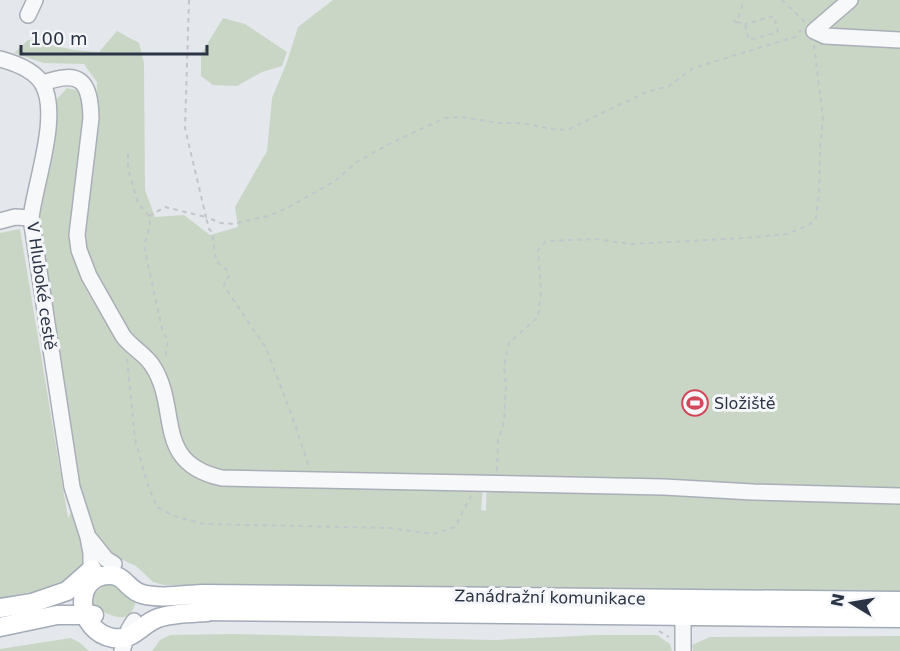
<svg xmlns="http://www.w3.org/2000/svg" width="900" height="651" font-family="'DejaVu Sans',sans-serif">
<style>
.green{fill:#c9d6c5}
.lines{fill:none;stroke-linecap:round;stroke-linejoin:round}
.minor-casing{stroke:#a9aeb7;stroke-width:18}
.major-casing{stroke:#a3abb8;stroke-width:21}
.path{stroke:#c2c5cb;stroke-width:2;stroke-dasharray:4.5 4.5;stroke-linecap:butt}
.minor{stroke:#f7f8fa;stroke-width:15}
.major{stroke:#fff;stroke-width:18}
.labels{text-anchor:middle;stroke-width:6;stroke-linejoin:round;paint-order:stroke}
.street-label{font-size:16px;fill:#2b3445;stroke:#f4f6f9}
.poi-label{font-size:16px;fill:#2b3445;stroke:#f4f6f9;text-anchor:start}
</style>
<rect width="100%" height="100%" fill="#e4e7ec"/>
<!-- green -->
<g class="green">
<polygon points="333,0 900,0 900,592 164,585 153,582 136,566 112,555 98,538 82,498 43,266 39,205 57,113 57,99 67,88 80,91 84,125 76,261 85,288 119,345 147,370 158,394 172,456 191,475 223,485 483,488 481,510 486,511 487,477 211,471 194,460 179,439 166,380 156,356 134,338 99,282 86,247 83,230 96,130 97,82 84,64 44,63 14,53 28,40 74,50 99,52 117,31 139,43 144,63 145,190 155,217 184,215 210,235 238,227 235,207 267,151 272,98 287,62 298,27"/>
<polygon points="223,18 245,24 287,52 282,66 262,72 237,86 213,85 201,76 201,54"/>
<polygon points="20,229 68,518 74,507 87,563 74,580 49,592 0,600 0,233"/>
<path d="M110 584 116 585 136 601C129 630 109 612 92 608 91 595 98 587 110 584Z"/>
<polygon points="235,634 495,640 598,635 657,635 670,644 672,651 152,651 160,640 170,635"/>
<polygon points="900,636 900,651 693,651 692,645 710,637"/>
<polygon points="71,638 80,643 89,651 0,651 0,649"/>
</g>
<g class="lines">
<!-- minor casing -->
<g class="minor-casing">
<g id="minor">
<polyline points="850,0 814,31 825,36 900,40"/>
<polyline points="28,15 35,0"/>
<path d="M0 59C15 63 35 70 43 85 60 116 35 183 31 218L72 487 88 537 91 553V580"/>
<path d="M43 83C80 70 90 80 91 118L77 235 79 250 89 276 123 336C131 347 145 354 152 365 181 408 152 463 222 478L664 487 753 492 900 496"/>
<polyline points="0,221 15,217 31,218"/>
<polyline points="90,539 106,559 114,564"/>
<polyline points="683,616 683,651"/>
<polyline points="122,651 129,629 134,621"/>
</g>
</g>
<!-- major casing -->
<g class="major-casing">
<g id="major">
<polyline points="0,608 32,603 67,591 92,569"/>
<polyline points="197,611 900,618"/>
<path d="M207 612C192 613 173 613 158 618 141 624 134 641 113 638 76 631 72 577 108 575 125 574 127 590 142 594 160 599 182 595 201 594L900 601"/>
<polyline points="0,627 57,615 94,615"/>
</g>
</g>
<!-- path -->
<g class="path">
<polyline points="189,0 185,128 206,217 221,223 233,224 268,216 287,208 335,181 357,162 391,143 445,118 462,117 497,123 521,123 557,130 569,129 646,92 669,86 693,68 795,37 801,30"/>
<polyline points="782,0 805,22"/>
<polyline points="733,21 737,22 744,0"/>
<polyline points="737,22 745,24 749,40 778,32 774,16 745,24"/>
<polyline points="128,154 128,169 138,203 149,216 150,225 144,246 162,329 168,341 165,360"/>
<polyline points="149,216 165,207 206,217 209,229 212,232 216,261 227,270 229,276 225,281 224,286 266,348 292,416 308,464 307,466"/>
<polyline points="127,359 135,439 148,486 157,507 174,516 204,524 390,528 433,534 455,527 471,496"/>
<polyline points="497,471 498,442 504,421 506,386 504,366 509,343 538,317 541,291 538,250 546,241 596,239 631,244 745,238 787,234 809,225 816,218 819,194 820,149 823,119 814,45"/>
<polyline points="659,631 669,637"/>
</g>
<!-- minor -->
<use href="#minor" class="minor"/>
<!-- major -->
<use href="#major" class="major"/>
</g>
<!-- icons -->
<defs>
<g id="stadium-ring" transform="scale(1.35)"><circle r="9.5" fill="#f4f6f9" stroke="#d1495b" stroke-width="1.5"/><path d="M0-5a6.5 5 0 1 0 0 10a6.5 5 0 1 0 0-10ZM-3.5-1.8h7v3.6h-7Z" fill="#d1495b"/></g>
</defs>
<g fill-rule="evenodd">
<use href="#stadium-ring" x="695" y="403"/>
</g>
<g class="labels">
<!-- street labels -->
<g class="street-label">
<text transform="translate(42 286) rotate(82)" y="6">V Hluboké cestě</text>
<text transform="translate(550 597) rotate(1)" y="6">Zanádražní komunikace</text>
</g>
<!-- poi labels -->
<g class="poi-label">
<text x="714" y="409">Složiště</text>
</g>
</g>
<!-- north arrow -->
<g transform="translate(852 603) rotate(281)" stroke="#f4f6f9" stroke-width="4.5" paint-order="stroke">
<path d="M0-4.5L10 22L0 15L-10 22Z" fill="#2b3445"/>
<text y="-9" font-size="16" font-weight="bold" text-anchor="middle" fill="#2b3445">N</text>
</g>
<!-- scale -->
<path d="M21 45v9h186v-9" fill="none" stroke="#2b3445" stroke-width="3"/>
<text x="30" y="45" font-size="18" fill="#2b3445" stroke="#f4f6f9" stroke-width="4.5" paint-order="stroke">100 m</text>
</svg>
